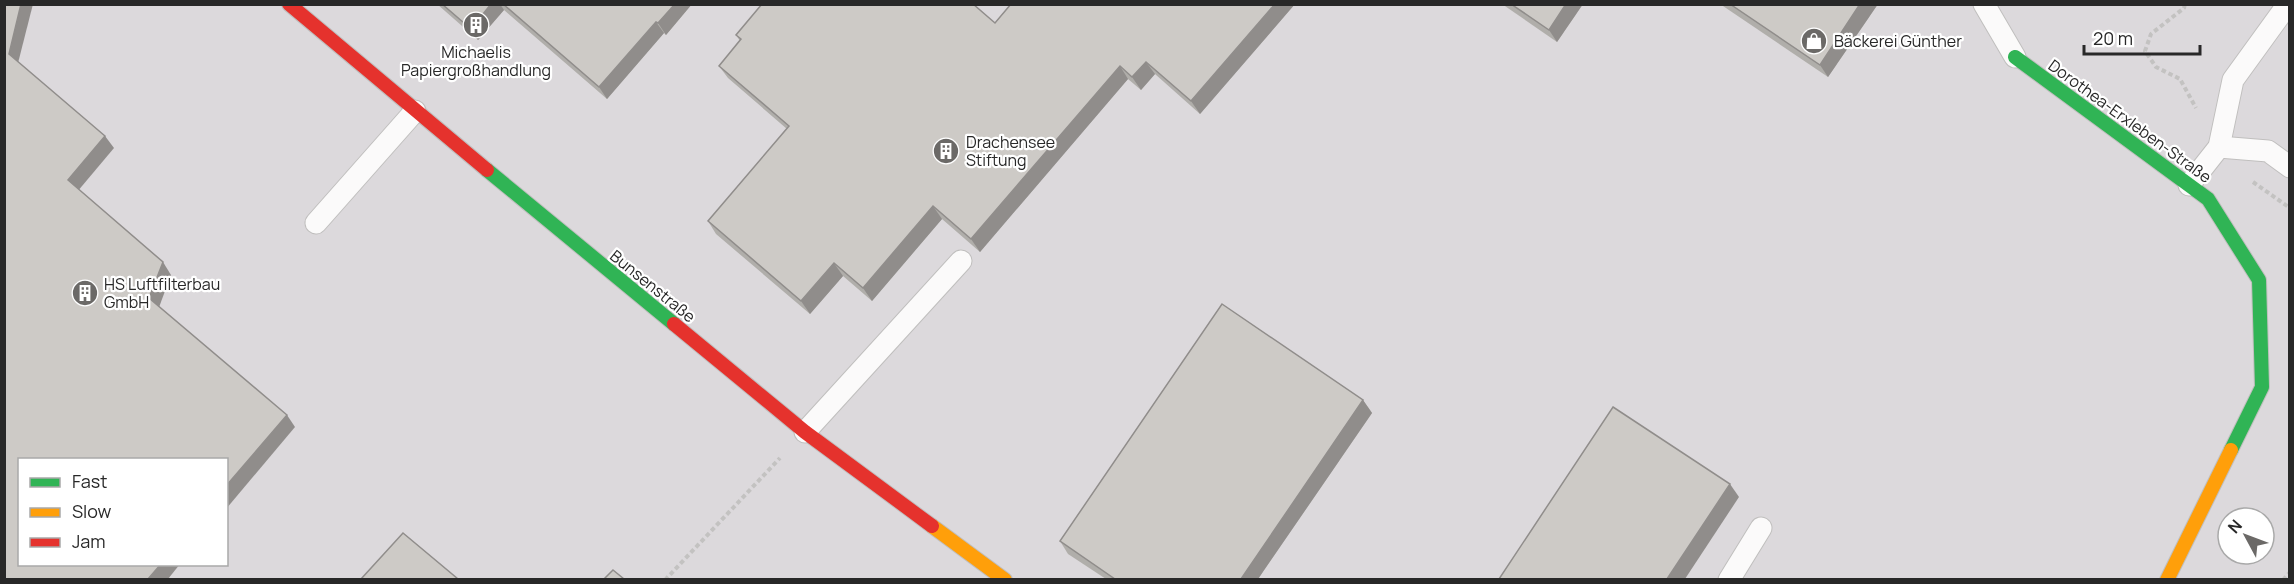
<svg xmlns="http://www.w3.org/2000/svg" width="2294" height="584" font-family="Manrope,sans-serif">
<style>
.industrial{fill:#dcd9dc;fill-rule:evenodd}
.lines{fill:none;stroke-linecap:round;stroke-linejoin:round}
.lane-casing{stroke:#c0bfbe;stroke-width:23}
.fast-casing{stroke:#c0bfbe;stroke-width:16}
.slow-casing{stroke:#c0bfbe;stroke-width:16}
.jam-casing{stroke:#c0bfbe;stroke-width:16}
.path{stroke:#c3c2c1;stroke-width:4;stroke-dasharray:4.5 3;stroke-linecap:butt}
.lane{stroke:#fbfafa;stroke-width:21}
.fast{stroke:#30b455;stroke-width:14}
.slow{stroke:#ff9f0a;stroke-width:14}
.jam{stroke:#e5322d;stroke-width:14}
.wall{fill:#b0aeaa}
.shaded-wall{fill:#908d8b}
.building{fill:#cdcac6;stroke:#908d8b;stroke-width:1.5}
.labels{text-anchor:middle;stroke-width:4.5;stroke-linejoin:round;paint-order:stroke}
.poi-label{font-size:16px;fill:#282828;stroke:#fff;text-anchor:start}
.street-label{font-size:16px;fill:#282828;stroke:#fff}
</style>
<rect width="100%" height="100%" fill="#e7e1dc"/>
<!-- industrial -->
<path class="industrial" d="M4 5H2289V579H5ZM20 460H226V564H20ZM2228 518H2264V554H2228Z"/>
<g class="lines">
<!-- lane casing -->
<g class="lane-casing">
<g id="lane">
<polyline points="1984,4 2015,57"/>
<polyline points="2219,147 2268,151 2290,167"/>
<polyline points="2189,185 2219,147 2233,80 2288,4"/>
<polyline points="316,223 415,111"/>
<polyline points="805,432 961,261"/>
<polyline points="1729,580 1761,528"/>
</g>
</g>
<!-- fast casing -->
<g class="fast-casing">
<g id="fast">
<polyline points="2015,57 2208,199 2259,280 2262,387 2231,450"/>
<polyline points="487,170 674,324"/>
</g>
</g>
<!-- slow casing -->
<g class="slow-casing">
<g id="slow">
<polyline points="932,526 1005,580"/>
<polyline points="2167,580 2231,450"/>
</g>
</g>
<!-- jam casing -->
<g class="jam-casing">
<g id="jam">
<polyline points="289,4 487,170"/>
<polyline points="674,324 805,432 932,526"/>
</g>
</g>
<!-- path -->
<g class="path">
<polyline points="2185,4 2184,8 2151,34 2145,51 2156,67 2180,79 2196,108"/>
<polyline points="2253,182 2290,208"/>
<polyline points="665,580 780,458"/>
<polyline points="2283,580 2290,572"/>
</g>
<!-- lane -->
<use href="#lane" class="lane"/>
<!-- fast -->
<use href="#fast" class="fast"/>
<!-- slow -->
<use href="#slow" class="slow"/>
<!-- jam -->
<use href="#jam" class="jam"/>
</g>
<!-- wall -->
<g class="wall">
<polygon points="437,4 692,4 666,35 664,33 607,99 504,10 478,40"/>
<polygon points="1011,4 1295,4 1200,114 1155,74 1141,90 1128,79 980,252 942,219 872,301 843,276 810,314 716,234 708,221 787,129 728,78 719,66 740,41 736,35 995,23"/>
<polygon points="1502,4 1583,4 1557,42"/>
<polygon points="1720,4 1878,4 1828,77"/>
<polygon points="1363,400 1372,413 1258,579 1106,579 1068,554 1060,541"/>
</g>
<!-- shaded-wall -->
<g class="shaded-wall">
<polygon points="21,4 33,4 17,67 9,54"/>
<polygon points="491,4 500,4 504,10 478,40 471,29"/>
<polygon points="675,4 692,4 666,35 658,23"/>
<polygon points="1275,4 1295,4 1200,114 1191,101"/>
<polygon points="1566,4 1583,4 1557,42 1549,30"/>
<polygon points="1860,4 1878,4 1828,77 1820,65"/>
<polygon points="656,22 664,33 607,99 599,87"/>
<polygon points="1146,62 1155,74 1141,90 1132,77"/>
<polygon points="1120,66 1128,79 980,252 971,239"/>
<polygon points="105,136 114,148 77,192 68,180"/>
<polygon points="933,206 942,219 872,301 863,288"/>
<polygon points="163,262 171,275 158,310 149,298"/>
<polygon points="834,263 843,276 810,314 801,301"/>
<polygon points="1363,400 1372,413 1258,579 1241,579"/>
<polygon points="287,415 295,427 226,509 226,486"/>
<polygon points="1730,484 1739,497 1685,579 1667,579"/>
<polygon points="161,564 180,564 168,579 148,579"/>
</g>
<!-- building -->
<g class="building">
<polygon points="4,4 21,4 9,54 105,136 68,180 163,262 149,298 287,415 226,486 226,459 20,459 20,564 161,564 148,579 4,579"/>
<polygon points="442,4 491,4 471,29"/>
<polygon points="503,4 675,4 658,23 656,22 599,87"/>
<polygon points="762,4 973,4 995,23 1011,4 1275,4 1191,101 1146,62 1132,77 1120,66 971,239 933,206 863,288 834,263 801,301 708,221 789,126 719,66 741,39 736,35"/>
<polygon points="1511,4 1566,4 1549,30"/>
<polygon points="1730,4 1860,4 1820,65"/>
<polygon points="1222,304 1363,400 1241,579 1115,579 1060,541"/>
<polygon points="1613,407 1730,484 1667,579 1499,579"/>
<polygon points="403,533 458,579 361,579"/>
<polygon points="613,570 624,579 604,579"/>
</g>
<!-- icons -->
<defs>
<g id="building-disc" transform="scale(1.35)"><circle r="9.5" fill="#6b6967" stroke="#fff"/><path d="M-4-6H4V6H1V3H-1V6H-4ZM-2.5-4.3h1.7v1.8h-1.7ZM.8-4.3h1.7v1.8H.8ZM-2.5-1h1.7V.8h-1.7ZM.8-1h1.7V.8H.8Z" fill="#fff"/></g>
<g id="shop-disc" transform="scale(1.35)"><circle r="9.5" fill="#6b6967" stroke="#fff"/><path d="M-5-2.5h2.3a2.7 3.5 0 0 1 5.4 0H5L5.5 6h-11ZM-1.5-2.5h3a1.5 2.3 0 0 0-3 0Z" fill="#fff"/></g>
</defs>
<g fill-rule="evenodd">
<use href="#building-disc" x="476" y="25"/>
<use href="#shop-disc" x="1814" y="41"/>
<use href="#building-disc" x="946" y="151"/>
<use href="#building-disc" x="85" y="293"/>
</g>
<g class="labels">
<!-- poi labels -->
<g class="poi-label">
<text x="1834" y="47">Bäckerei Günther</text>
<text x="476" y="58" text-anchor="middle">Michaelis<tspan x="476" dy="18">Papiergroßhandlung</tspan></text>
<text x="966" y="148">Drachensee<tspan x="966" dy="18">Stiftung</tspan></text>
<text x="104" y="290">HS Luftfilterbau<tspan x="104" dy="18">GmbH</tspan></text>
</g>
<!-- street labels -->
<g class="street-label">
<text transform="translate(2130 121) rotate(36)" y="6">Dorothea-Erxleben-Straße</text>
<text transform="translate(653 286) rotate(39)" y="6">Bunsenstraße</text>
</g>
</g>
<!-- border -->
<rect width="2294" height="584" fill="none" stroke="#282828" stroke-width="12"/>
<!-- legend -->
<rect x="18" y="458" width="210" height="108" fill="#ffffff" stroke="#a9a9a9" stroke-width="1.5"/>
<rect x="30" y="478" width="30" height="9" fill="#30b455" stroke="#a9a9a9" stroke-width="1.5"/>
<text x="72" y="488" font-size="18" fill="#282828">Fast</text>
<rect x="30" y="508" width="30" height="9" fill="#ff9f0a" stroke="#a9a9a9" stroke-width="1.5"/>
<text x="72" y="518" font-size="18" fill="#282828">Slow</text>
<rect x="30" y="538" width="30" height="9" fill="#e5322d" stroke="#a9a9a9" stroke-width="1.5"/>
<text x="72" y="548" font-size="18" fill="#282828">Jam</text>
<!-- north arrow -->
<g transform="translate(2246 536) rotate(311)"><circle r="28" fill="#ffffff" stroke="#a9a9a9" stroke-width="1.5"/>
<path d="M0-4.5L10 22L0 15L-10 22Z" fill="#6b6967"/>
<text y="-9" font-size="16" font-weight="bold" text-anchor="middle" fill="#282828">N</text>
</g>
<!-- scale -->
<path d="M2084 45v9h116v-9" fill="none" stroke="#282828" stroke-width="3"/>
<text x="2093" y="45" font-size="18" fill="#282828" stroke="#ffffff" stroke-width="4.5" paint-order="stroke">20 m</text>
</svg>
